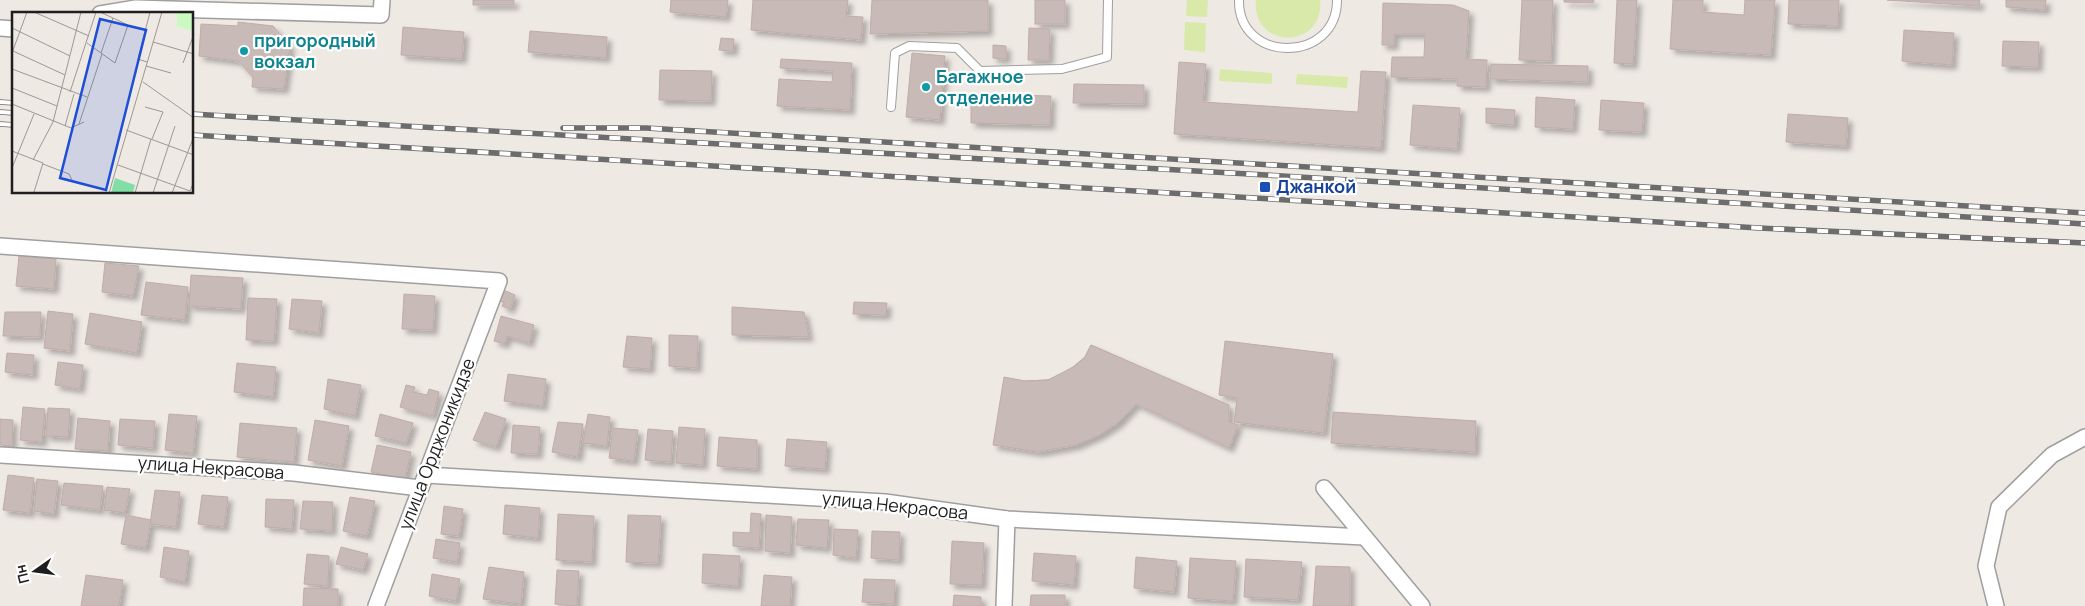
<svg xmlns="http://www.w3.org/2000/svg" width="2085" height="606" font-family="Manrope,sans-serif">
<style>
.grass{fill:#d9e9aa}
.building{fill:#c7bab7;stroke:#c1aca6;filter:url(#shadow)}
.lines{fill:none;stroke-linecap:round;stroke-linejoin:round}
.lane-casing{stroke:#9f9f9f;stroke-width:10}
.street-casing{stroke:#9f9f9f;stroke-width:18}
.lane{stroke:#fff;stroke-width:8}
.street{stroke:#fff;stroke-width:15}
.rail-casing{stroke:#6c6c6c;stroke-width:5.5}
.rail{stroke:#fff;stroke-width:4;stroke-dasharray:11;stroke-linecap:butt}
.culture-dot{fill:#0f9aa8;stroke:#fff;stroke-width:2}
.transit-dot{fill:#1a4fb4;stroke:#fff;stroke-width:2}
.labels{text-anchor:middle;stroke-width:4.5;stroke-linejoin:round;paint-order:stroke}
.culture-label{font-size:18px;font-weight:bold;fill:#0d838f;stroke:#fff;text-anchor:start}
.transit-label{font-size:18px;font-weight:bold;fill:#164399;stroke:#fff;text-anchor:start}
.street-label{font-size:18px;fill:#1e1e1e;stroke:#fff}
.inset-road{fill:none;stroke:#9b9895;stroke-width:1}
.view{fill:#1d4ed8;fill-opacity:0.15;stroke:#1d4ed8;stroke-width:2.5}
.inset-edge{fill:none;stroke:#1e1e1e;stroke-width:2.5}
</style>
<defs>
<filter id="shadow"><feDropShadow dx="4.5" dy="4.5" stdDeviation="2.5" flood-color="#0004"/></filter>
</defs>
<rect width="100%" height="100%" fill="#efe9e4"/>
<!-- grass -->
<g class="grass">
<polygon points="1187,0 1208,0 1207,17 1186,16"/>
<path d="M1256 0H1320C1325 50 1251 50 1256 0Z"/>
<polygon points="1185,22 1206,23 1205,52 1184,50"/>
<polygon points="1220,69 1272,73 1272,84 1219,81"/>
<polygon points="1297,74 1348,77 1347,88 1296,84"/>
</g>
<!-- building -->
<g class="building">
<rect x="473" y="0" width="41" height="5"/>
<polygon points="671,0 728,0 726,17 670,12"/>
<polygon points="753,0 848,0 846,16 863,17 861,40 751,30"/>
<polygon points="872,0 988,0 988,31 870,34"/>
<rect x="1035" y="0" width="30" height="24"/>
<polygon points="1522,0 1553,0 1551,61 1519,60"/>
<polygon points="1564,0 1594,0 1593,3 1564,2"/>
<polygon points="1617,0 1637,0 1633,64 1614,63"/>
<polygon points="1673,0 1703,0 1703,12 1744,15 1745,0 1775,0 1771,55 1670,49"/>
<polygon points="1789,0 1839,0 1838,26 1788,24"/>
<polygon points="1887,0 1980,0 1979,6"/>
<polygon points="2006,0 2046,0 2045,10 2006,7"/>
<polygon points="1383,3 1453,5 1469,11 1466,59 1487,60 1486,87 1457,86 1457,79 1391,77 1392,57 1424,57 1425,34 1394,34 1394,45 1382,45"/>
<polygon points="238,22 273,26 290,46 284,89 252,87 253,77 238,61 199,56 201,24 238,26"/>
<polygon points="403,27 464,32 462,59 401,55"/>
<polygon points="1029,28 1050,29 1049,60 1028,60"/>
<polygon points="1904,30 1954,33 1952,65 1902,61"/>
<polygon points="530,31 607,37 606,58 528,52"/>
<polygon points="721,38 734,39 733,51 719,50"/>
<polygon points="2003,41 2039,42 2038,67 2002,66"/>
<polygon points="993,45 1006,46 1006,59 993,58"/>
<polygon points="912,53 945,56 940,120 906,117"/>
<polygon points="781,59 852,63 850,110 777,106 779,79 832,82 833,71 780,68"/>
<polygon points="1179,62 1206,64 1203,102 1358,112 1361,71 1386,72 1381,148 1174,134"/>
<polygon points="1491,64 1588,66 1588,82 1490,79"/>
<polygon points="660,70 712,71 711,101 659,100"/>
<polygon points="1074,84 1144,85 1144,104 1073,103"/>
<polygon points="971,94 1051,96 1050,125 971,123"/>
<polygon points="1536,97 1575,100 1573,129 1535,127"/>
<polygon points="1601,100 1644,103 1642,132 1599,130"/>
<polygon points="1413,105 1460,108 1457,149 1410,145"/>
<polygon points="1486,108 1515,110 1514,125 1486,123"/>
<polygon points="1788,114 1848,118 1846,146 1786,142"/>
<polygon points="19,256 56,259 54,289 16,286"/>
<polygon points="105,263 139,266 133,296 102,292"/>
<polygon points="191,275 243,278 241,309 189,306"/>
<polygon points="146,282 188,287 185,320 141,315"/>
<polygon points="503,290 515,295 510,309 502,306 504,302 499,301"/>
<polygon points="404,294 435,296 433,330 402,329"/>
<polygon points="248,298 277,299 274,341 246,340"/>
<polygon points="292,299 322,301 319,333 289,329"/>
<polygon points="854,302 887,303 886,315 853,314"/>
<polygon points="732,307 804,312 809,337 732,335"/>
<polygon points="48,311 73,314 70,351 44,348"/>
<polygon points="5,312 41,312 40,337 3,336"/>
<polygon points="90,313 142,322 137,353 85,344"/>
<polygon points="501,316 534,325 529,343 507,336 505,344 494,341"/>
<polygon points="669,335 698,336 697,368 669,366"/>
<polygon points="627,336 652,338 650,369 623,367"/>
<polygon points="1225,341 1333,354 1324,433 1234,422 1237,398 1219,395"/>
<polygon points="1091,345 1136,365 1118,394 1082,421 1030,432 1015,430 1025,381 1048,380 1068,371 1085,357"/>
<polygon points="1091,345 1229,405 1229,422 1238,425 1229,448 1136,404 1118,423 1099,435 1076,445 1038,452 993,445 1004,377 1025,381 1048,380 1075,366 1085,357"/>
<polygon points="7,353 34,355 33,375 5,372"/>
<polygon points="58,362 83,365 80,389 55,385"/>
<polygon points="237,363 276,367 273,397 234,392"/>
<polygon points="508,374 546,379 543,406 504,401"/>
<polygon points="328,379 361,385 355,416 324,409"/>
<polygon points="406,385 415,387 413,392 427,395 429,389 439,392 433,416 400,407"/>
<polygon points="23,407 45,409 42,442 20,440"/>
<polygon points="48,408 70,409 68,437 46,436"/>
<polygon points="485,412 506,419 496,447 473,440"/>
<polygon points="1333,412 1476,421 1475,452 1331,443"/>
<polygon points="169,414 197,416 193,453 165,450"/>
<polygon points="380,414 413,423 406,443 375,436"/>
<polygon points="588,414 610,417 607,446 583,443"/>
<polygon points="78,418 110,421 108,451 75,449"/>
<polygon points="0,419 13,420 12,446 0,445"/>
<polygon points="120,419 155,421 153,448 118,445"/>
<polygon points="315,420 349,426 342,466 308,460"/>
<polygon points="558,422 583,424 578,457 552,452"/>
<polygon points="240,423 297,428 294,462 237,457"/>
<polygon points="513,425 540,427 538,454 511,453"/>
<polygon points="679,427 705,429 703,465 676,463"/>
<polygon points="613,428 638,430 634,461 609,458"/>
<polygon points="648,429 673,431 671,462 645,460"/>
<polygon points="719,437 757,440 757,469 717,466"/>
<polygon points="787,439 827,442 825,469 785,466"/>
<polygon points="377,445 411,452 405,479 371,472"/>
<polygon points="8,475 34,478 30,513 3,510"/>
<polygon points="37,479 58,481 54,514 34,511"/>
<polygon points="64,483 103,486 100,510 61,505"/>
<polygon points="107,487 130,489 125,513 104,510"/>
<polygon points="155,490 180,492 176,527 150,524"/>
<polygon points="202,495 228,497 224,527 198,524"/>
<polygon points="350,497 375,501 367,536 343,531"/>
<polygon points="266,499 294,500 292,529 265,527"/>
<polygon points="303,501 333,502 332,531 300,529"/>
<polygon points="505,505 540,508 538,538 503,534"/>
<polygon points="444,506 463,509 459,536 441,534"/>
<polygon points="751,513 761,514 759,548 733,546 733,532 750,533"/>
<polygon points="558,514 594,516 592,562 556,560"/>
<polygon points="126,515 151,520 146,548 121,544"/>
<polygon points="628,515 661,516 658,563 626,562"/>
<polygon points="766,515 792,517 790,553 765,551"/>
<polygon points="798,519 829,520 827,548 796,545"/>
<polygon points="834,529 858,530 856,558 833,555"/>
<polygon points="872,531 900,532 899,560 871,558"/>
<polygon points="436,539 460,543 457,562 433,558"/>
<polygon points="952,541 984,543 982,585 950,584"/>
<polygon points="164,547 189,551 185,582 160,577"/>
<polygon points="341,547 368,554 363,570 336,564"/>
<polygon points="1034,553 1076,556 1074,585 1032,581"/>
<polygon points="307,554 329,556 328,586 304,584"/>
<polygon points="703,554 740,556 738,586 702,583"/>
<polygon points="1136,557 1177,561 1174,592 1134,588"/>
<polygon points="1190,558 1236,561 1233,601 1188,598"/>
<polygon points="1246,559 1302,562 1298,600 1244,597"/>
<polygon points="1316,566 1350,567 1350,606 1313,606"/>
<polygon points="489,567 524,572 521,604 483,599"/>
<polygon points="557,570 579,571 577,606 555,604"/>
<polygon points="432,574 460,579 456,601 429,596"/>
<polygon points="86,575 123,580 119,606 81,606"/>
<polygon points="764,575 792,577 790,606 761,606"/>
<polygon points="864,579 895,580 894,604 862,602"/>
<polygon points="304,588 338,589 338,606 303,606"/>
<polygon points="954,595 981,597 981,606 953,606"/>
<polygon points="1031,595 1065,595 1065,606 1030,606"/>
</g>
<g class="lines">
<!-- lane casing -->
<g class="lane-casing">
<g id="lane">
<path d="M1239 0C1238 64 1337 64 1337 0"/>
<polyline points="891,107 895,53 909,46 957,48 980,71 1062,69 1107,57 1108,0"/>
</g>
</g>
<!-- street casing -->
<g class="street-casing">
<g id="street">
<polyline points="100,14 136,8 381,15 382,0"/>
<polyline points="0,28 14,29"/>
<polyline points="0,246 499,281 376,606"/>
<polyline points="0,455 294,473 420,488"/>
<polyline points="426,475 885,502 1007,519 1364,537"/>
<polyline points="1324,488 1422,606"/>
<polyline points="1004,606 1007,519"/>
<polyline points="1996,606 1986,566 1999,507 2052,455 2085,437"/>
</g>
</g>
<!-- lane -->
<use href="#lane" class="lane"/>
<!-- street -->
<use href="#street" class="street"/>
<!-- rail casing -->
<g class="rail-casing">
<g id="rail">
<polyline points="0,102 14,103"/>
<polyline points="0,112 14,113"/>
<polyline points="192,114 1266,175 2085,224"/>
<polyline points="0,124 14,125"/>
<polyline points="563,128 646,128 2085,213"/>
<polyline points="192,135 1759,228 2085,243"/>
</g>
</g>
<!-- rail -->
<use href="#rail" class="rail"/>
</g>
<!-- markers -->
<g class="culture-dot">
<circle cx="244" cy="51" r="5"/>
<circle cx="926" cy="87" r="5"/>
</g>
<rect class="transit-dot" x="1259" y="181" width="12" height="12" rx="2.5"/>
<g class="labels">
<!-- culture labels -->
<g class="culture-label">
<text x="254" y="47">пригородный<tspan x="254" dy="21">вокзал</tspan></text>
<text x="936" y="83">Багажное<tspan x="936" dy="21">отделение</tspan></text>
</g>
<!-- transit labels -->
<g class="transit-label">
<text x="1276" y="193">Джанкой</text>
</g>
<!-- street labels -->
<g class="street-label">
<text transform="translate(437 444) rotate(-69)" y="6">улица Орджоникидзе</text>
<text transform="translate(211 468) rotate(4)" y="6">улица Некрасова</text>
<text transform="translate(895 506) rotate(6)" y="6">улица Некрасова</text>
</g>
</g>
<!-- overview -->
<g transform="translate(12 12)">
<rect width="181" height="181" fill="#efe9e4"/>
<path d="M165 0H181L180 19 165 14Z" fill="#caf9c1"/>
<path d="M103 166 123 173 121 181H99Z" fill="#82dea4"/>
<path class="inset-road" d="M22 0 77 24M0 16 58 44M141 30 182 42M75 31 103 51 116 13 88 0M1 39 53 63M0 41 15 0M89 41 101 6M135 50 126 47 138 0M171 51 182 22M134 54 159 61M0 57 75 85M131 70 182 106M0 76 45 94M58 80 84 0M0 92 59 116 72 110M133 95 151 100 140 127M67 112 90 42M53 114 62 82M114 118 182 143M0 139 31 151 22 180M21 148 41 110 69 0M31 152 57 162 61 170M106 153 178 179 182 169M0 156 22 102M97 181 150 0M123 181 139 127M141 181 163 114M160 181 182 124"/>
<path class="view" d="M88 7 134 18 94 178 48 166Z"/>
<rect width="181" height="181" class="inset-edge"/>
</g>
<!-- north arrow -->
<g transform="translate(35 571) rotate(256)" stroke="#ffffff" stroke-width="4" paint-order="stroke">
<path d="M0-4L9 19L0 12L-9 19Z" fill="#1e1e1e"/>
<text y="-8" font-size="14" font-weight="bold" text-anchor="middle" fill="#1e1e1e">Пн</text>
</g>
</svg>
